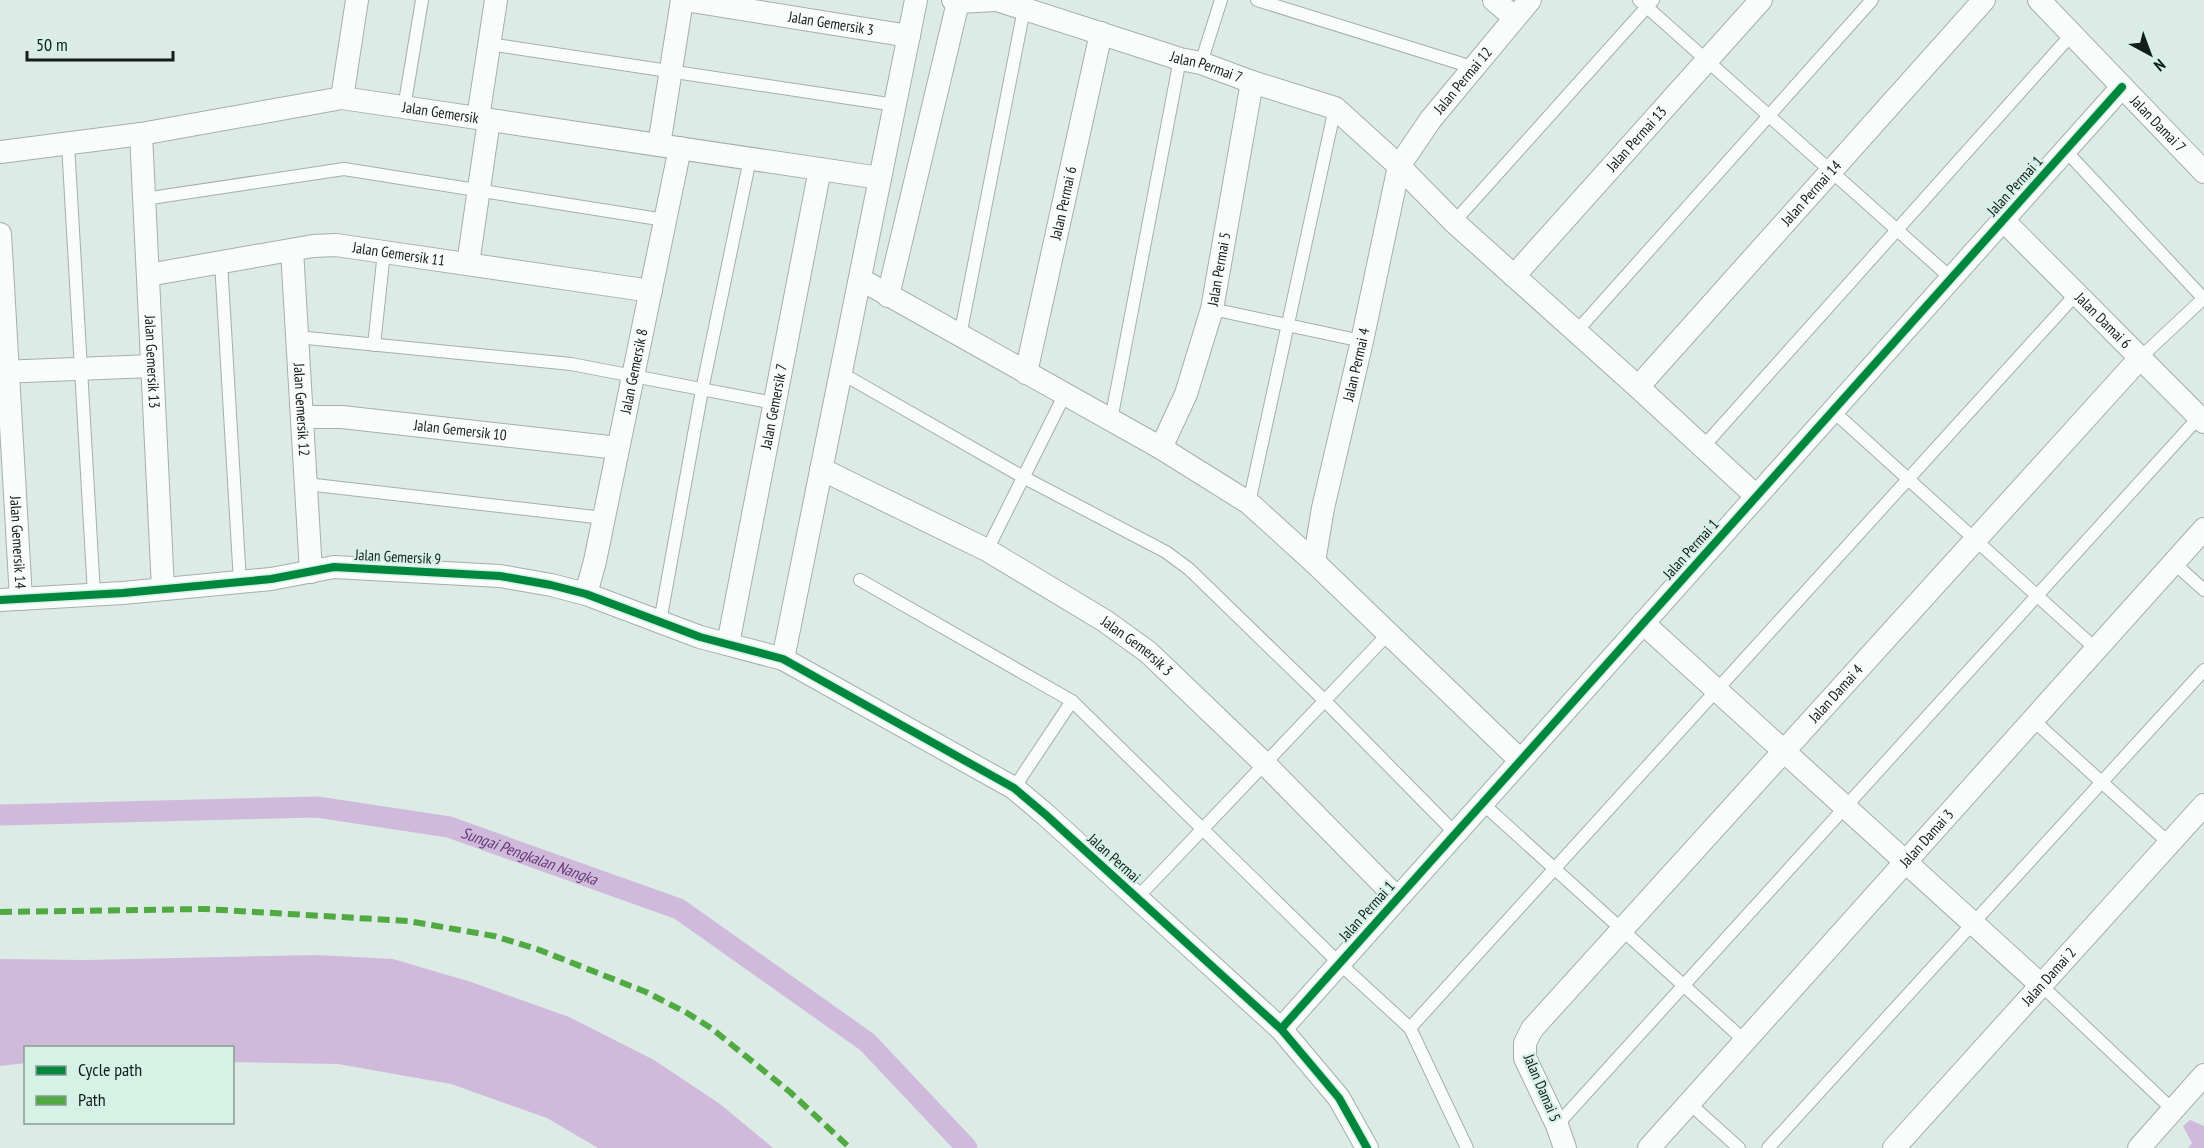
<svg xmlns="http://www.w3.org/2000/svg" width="2204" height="1148" font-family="'PT Sans Narrow',sans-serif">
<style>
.water{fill:#d0badb}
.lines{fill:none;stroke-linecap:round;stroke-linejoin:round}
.canal{stroke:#d0badb;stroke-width:21}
.service-casing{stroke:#a4afab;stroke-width:14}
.minor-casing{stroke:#a4afab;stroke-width:24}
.service{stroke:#fafcfb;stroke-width:12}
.minor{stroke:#fafcfb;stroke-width:22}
.quiet{stroke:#51a942;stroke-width:6;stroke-dasharray:12 6;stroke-linecap:butt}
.cycleway-casing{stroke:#d6f1e6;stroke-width:11}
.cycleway{stroke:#00873e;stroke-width:8}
.labels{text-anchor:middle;stroke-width:4.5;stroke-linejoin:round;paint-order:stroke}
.street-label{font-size:15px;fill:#131d19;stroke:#d6f1e6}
.water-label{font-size:16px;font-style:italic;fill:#663774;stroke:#d6f1e6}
</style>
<rect width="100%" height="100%" fill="#dcebe5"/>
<!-- water -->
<g class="water">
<polygon points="317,955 393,959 471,982 569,1017 654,1060 720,1104 773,1148 598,1148 547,1118 451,1084 338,1064 233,1062 232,1048 26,1048 25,1063 0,1066 0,959 86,960"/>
<polygon points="2190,1120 2204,1126 2204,1148 2188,1148 2192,1143 2183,1126"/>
</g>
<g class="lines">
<!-- canal -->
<path class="canal" id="s1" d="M0 815 317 807 449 827 679 909 867 1042 967 1148"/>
<!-- service casing -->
<g class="service-casing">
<g id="service">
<polyline points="1257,0 1472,67"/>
<polyline points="1639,0 1951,278"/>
<polyline points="489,44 895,105"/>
<polyline points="1201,63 1221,0"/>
<polyline points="404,108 422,0"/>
<polyline points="68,144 94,594"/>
<polyline points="2065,150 2204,299"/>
<polyline points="144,199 344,169 665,220"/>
<polyline points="1454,222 1653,0"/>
<polyline points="221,262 240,582"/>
<polyline points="1212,309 1362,341"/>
<polyline points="1576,332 1872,0"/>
<polyline points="960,336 1024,9"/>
<polyline points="297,337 571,364 774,403"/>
<polyline points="374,345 384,252"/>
<polyline points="2141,357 2204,298"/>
<polyline points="841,373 1023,477 1166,552 1189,569 1325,701 1455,833"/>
<polyline points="1833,411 2096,649"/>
<polyline points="1111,420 1180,59"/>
<polyline points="1703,447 2072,34"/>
<polyline points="306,484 604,518"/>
<polyline points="1249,503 1335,108"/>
<polyline points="987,550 1065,394"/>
<polyline points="2174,563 2204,590"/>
<polyline points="860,580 1072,701 1339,963 1410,1028 1467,1148"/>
<polyline points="660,622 702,390 750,159"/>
<polyline points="2033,720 2169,843"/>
<polyline points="1014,788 1072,701"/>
<polyline points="1482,803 1745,1041"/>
<polyline points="1137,898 1388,634"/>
<polyline points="2042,986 2173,1110"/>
<polyline points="1410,1028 2077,293"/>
<polyline points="1689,1103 1739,1148"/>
<polyline points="1557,1125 2199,417"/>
<polyline points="1768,1148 2204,670"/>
</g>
</g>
<!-- minor casing -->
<g class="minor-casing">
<g id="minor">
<path id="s2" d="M685 0 909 36"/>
<polyline points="953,0 958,2 996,0"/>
<path id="s3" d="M997 0 1180 59 1201 63 1252 82 1335 108 1399 166 1454 222 1638 387 1756 496"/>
<polyline points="1494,0 1514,17"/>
<path id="s4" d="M2039 0 2204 172"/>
<polyline points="342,98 357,0"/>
<polyline points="478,118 496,0"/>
<path id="s5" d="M141 134 163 589"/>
<polyline points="659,145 682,0"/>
<path id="s6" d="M0 152 141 134 342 98 880 178"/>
<path id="s7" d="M2003 220 2204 422"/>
<path id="s8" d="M0 234 21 599"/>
<path id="s9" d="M292 250 311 572"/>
<polyline points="468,264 489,120"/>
<path id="s10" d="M148 275 313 246 336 245 651 291"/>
<path id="s11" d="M1514 276 1761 0"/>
<polyline points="860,279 1161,448 1249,503 1314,562 1520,760"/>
<polyline points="888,296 958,2"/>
<polyline points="0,372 152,366"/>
<path id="s12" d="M1026 373 1101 33"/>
<path id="s13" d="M1638 387 1984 0"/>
<path id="s14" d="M302 417H342L618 448"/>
<path id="s15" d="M1161 448 1186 394 1212 309 1252 82"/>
<path id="s16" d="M821 469 987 550 1105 621 1148 652 1265 764 1397 898"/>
<path id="s17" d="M1314 562 1323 508 1362 341 1399 166 1431 119 1530 0"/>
<path id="s18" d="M586 594 595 561 680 148"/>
<polyline points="0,600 123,593 271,579 334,567 500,576 551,585 586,594 700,637 783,659 1014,788 1046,815 1281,1029 1339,1098 1367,1148"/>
<polyline points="1643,623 2042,986"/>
<path id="s19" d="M728 644 820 169"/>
<polyline points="783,659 916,0"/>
<polyline points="1281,1029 2122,87"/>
<path id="s20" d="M1565 1148 1557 1125 1525 1058V1043L1532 1029 2141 357"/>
<path id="s21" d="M1649 1148 2204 529"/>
<path id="s22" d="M1894 1148 2204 805"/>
<polyline points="2139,1148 2204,1075"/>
</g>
</g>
<!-- service -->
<use href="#service" class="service"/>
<!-- minor -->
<use href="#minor" class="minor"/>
<!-- quiet -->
<polyline class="quiet" points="0,912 205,909 408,921 494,936 537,949 646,992 687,1013 711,1028 790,1092 850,1148"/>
<!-- cycleway casing -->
<g class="cycleway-casing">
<g id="cycleway">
<polyline points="0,600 123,593 271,579 334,567 500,576 551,585 586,594 700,637 783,659 1014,788 1046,815 1281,1029 1339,1098 1367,1148"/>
<polyline points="1281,1029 2122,87"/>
</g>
</g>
<!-- cycleway -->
<use href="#cycleway" class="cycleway"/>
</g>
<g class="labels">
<!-- street labels -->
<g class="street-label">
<text dy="5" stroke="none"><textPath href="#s2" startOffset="148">Jalan Gemersik 3</textPath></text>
<text dy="5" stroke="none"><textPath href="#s3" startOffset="220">Jalan Permai 7</textPath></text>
<text dy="5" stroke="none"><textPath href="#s17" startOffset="512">Jalan Permai 12</textPath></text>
<text dy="5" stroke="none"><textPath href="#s6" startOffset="446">Jalan Gemersik</textPath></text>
<text dy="5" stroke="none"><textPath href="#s4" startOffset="172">Jalan Damai 7</textPath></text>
<text dy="5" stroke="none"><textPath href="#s11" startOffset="184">Jalan Permai 13</textPath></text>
<text transform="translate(2015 186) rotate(-48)" y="5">Jalan Permai 1</text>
<text dy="5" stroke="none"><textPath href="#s13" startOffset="260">Jalan Permai 14</textPath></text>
<text dy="5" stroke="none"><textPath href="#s12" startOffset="174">Jalan Permai 6</textPath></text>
<text dy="5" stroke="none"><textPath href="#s10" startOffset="254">Jalan Gemersik 11</textPath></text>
<text dy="5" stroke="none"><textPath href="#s15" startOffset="189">Jalan Permai 5</textPath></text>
<text dy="5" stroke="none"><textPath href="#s7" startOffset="142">Jalan Damai 6</textPath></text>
<text dy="5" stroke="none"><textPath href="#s5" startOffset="228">Jalan Gemersik 13</textPath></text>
<text dy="5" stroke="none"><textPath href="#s17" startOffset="202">Jalan Permai 4</textPath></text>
<text dy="5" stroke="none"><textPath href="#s18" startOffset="228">Jalan Gemersik 8</textPath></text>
<text dy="5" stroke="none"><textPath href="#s19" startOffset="242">Jalan Gemersik 7</textPath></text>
<text dy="5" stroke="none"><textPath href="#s9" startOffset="160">Jalan Gemersik 12</textPath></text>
<text dy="5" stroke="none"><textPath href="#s14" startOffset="159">Jalan Gemersik 10</textPath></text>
<text dy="5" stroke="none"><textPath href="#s8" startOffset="309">Jalan Gemersik 14</textPath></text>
<text transform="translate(1691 549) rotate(-48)" y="5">Jalan Permai 1</text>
<text transform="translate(398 557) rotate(3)" y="5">Jalan Gemersik 9</text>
<text dy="5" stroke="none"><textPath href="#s16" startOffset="363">Jalan Gemersik 3</textPath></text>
<text dy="5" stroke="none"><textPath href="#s20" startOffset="582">Jalan Damai 4</textPath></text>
<text dy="5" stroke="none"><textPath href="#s21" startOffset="416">Jalan Damai 3</textPath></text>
<text transform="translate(1114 858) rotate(42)" y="5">Jalan Permai</text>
<text transform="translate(1367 911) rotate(-48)" y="5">Jalan Permai 1</text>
<text dy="5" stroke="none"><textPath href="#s22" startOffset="231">Jalan Damai 2</textPath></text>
<text transform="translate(1542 1088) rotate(67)" y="5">Jalan Damai 5</text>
</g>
<!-- water labels -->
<g class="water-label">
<text dy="6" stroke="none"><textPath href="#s1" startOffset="536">Sungai Pengkalan Nangka</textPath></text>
</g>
</g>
<!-- legend -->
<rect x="24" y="1046" width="210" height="78" fill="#d6f1e6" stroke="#889c94" stroke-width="1.5"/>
<rect x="36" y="1066" width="30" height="9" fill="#00873e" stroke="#889c94" stroke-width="1.5"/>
<text x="78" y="1076" font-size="18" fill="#131d19">Cycle path</text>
<rect x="36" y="1096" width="30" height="9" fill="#51a942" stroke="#889c94" stroke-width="1.5"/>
<text x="78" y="1106" font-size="18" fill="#131d19">Path</text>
<!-- north arrow -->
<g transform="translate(2150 54) rotate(139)" stroke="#d6f1e6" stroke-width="4.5" paint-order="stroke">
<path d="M0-4.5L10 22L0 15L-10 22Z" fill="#131d19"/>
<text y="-9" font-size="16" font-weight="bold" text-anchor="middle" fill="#131d19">N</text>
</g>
<!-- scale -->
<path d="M27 51v9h146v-9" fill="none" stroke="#131d19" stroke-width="3"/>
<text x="36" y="51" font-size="18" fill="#131d19" stroke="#d6f1e6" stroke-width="4.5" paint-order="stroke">50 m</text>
</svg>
